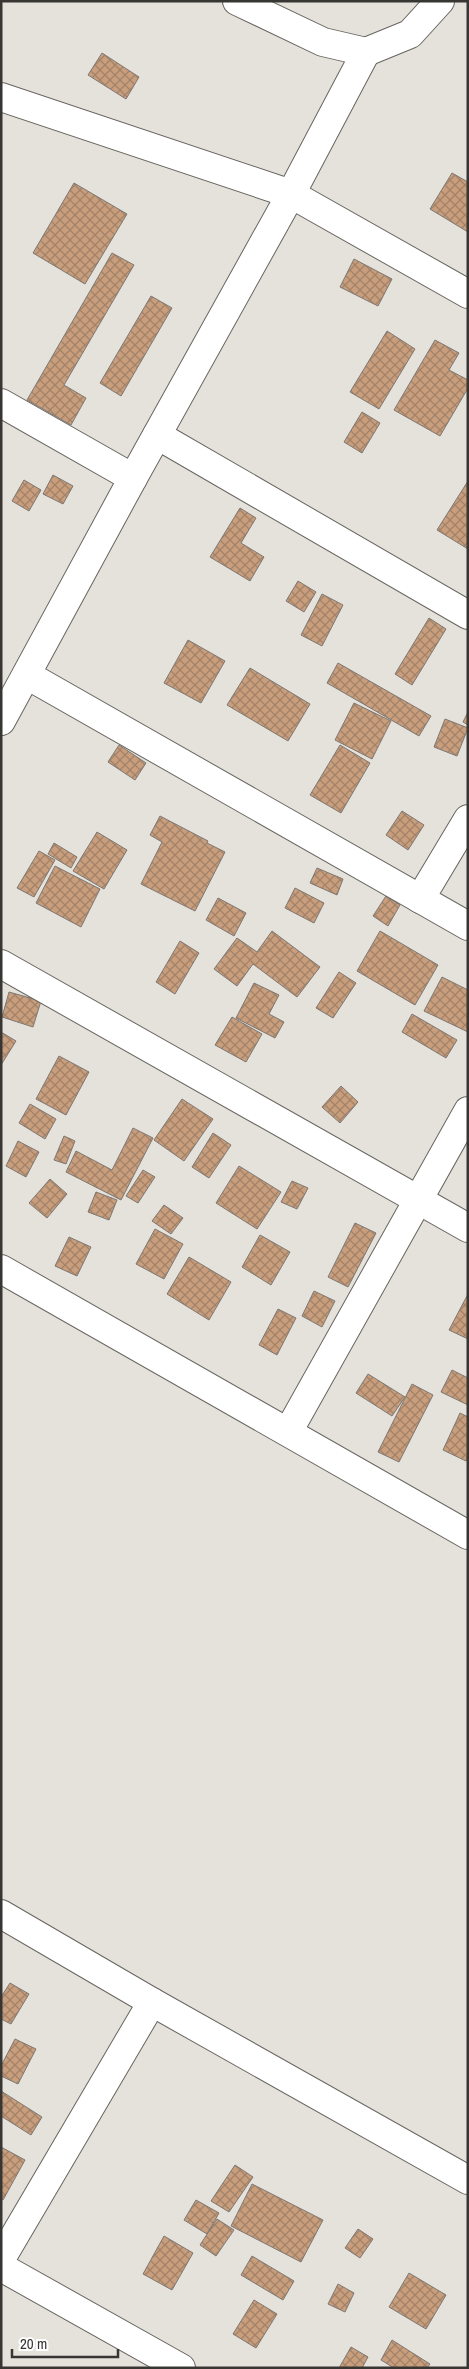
<svg xmlns="http://www.w3.org/2000/svg" width="469" height="2369" font-family="'Archivo Narrow',sans-serif">
<style>
.building{fill:url(#building-cross-hatch);stroke:#7d7874}
.lines{fill:none;stroke-linecap:round;stroke-linejoin:round}
.minor-casing{stroke:#686560;stroke-width:30}
.tertiary-casing{stroke:#686560;stroke-width:30}
.minor{stroke:#fff;stroke-width:28}
.tertiary{stroke:#fff;stroke-width:28}
</style>
<defs>
<pattern id="building-cross-hatch" width="8" height="8" patternUnits="userSpaceOnUse" patternTransform="scale(1.25)"><rect width="8" height="8" fill="#c89e7d"/><path d="M0 0l8 8M0 8l8-8" fill="none" stroke="#a38267"/></pattern>
</defs>
<rect width="100%" height="100%" fill="#e5e2dc"/>
<!-- building -->
<g class="building">
<polygon points="102,53 139,77 126,99 88,75"/>
<polygon points="452,173 468,182 468,232 430,209"/>
<polygon points="74,183 127,214 85,284 33,253"/>
<polygon points="112,253 134,265 64,385 86,398 71,425 27,400"/>
<polygon points="354,259 392,279 378,306 340,287"/>
<polygon points="151,296 172,308 121,396 100,383"/>
<polygon points="387,331 415,349 379,409 350,392"/>
<polygon points="435,340 459,353 449,370 468,380 468,388 440,436 394,410"/>
<polygon points="362,412 380,423 362,453 344,442"/>
<polygon points="53,475 73,486 63,504 43,494"/>
<polygon points="24,480 41,490 29,511 12,501"/>
<polygon points="468,481 468,549 437,530"/>
<polygon points="240,508 256,518 241,543 264,557 250,581 210,557"/>
<polygon points="298,581 316,592 304,612 286,601"/>
<polygon points="322,594 343,605 322,646 301,635"/>
<polygon points="429,618 446,629 412,685 395,674"/>
<polygon points="188,640 225,661 201,703 164,683"/>
<polygon points="338,663 431,716 419,736 327,683"/>
<polygon points="250,668 310,704 288,741 227,705"/>
<polygon points="354,703 391,721 372,759 335,740"/>
<polygon points="468,712 468,725 463,722"/>
<polygon points="445,719 468,728 457,756 434,747"/>
<polygon points="119,745 146,763 135,780 108,762"/>
<polygon points="340,745 370,763 341,813 310,795"/>
<polygon points="402,811 424,825 408,850 386,835"/>
<polygon points="160,816 208,841 207,843 225,852 195,911 141,884 162,842 150,835"/>
<polygon points="97,832 127,850 104,889 73,871"/>
<polygon points="54,843 77,857 71,868 48,854"/>
<polygon points="39,851 55,860 34,897 17,888"/>
<polygon points="55,866 100,889 81,927 36,903"/>
<polygon points="317,868 343,879 337,895 310,883"/>
<polygon points="295,888 324,903 314,923 285,908"/>
<polygon points="386,896 400,905 388,926 373,916"/>
<polygon points="218,898 246,913 234,936 206,920"/>
<polygon points="272,931 320,967 297,997 253,964 237,986 214,969 237,938 257,952"/>
<polygon points="380,931 438,965 415,1005 357,971"/>
<polygon points="180,941 199,953 175,994 156,982"/>
<polygon points="339,972 356,983 333,1018 316,1008"/>
<polygon points="442,977 468,990 468,1032 424,1011"/>
<polygon points="254,983 279,995 269,1014 284,1022 275,1038 236,1018"/>
<polygon points="9,992 41,1001 33,1027 2,1017"/>
<polygon points="412,1014 457,1040 446,1058 402,1032"/>
<polygon points="232,1017 262,1034 246,1062 215,1045"/>
<polygon points="1,1032 16,1041 1,1065"/>
<polygon points="59,1056 89,1072 66,1115 36,1099"/>
<polygon points="341,1086 358,1102 340,1123 322,1107"/>
<polygon points="182,1099 213,1119 184,1161 154,1140"/>
<polygon points="30,1104 56,1119 45,1139 19,1123"/>
<polygon points="133,1128 153,1138 121,1200 66,1172 76,1151 112,1170"/>
<polygon points="213,1133 231,1145 209,1178 192,1167"/>
<polygon points="64,1136 75,1141 66,1164 54,1160"/>
<polygon points="18,1141 39,1152 26,1177 6,1166"/>
<polygon points="239,1166 281,1192 257,1229 216,1203"/>
<polygon points="143,1170 155,1177 138,1203 126,1196"/>
<polygon points="50,1179 67,1194 47,1218 29,1203"/>
<polygon points="292,1181 308,1188 297,1209 281,1202"/>
<polygon points="96,1192 117,1200 109,1220 88,1212"/>
<polygon points="164,1205 183,1218 171,1234 152,1221"/>
<polygon points="355,1223 376,1233 348,1287 328,1277"/>
<polygon points="155,1229 183,1244 164,1279 136,1264"/>
<polygon points="260,1235 290,1252 271,1285 242,1267"/>
<polygon points="69,1237 91,1247 77,1276 55,1266"/>
<polygon points="189,1257 231,1282 209,1320 167,1294"/>
<polygon points="314,1291 335,1301 322,1327 302,1316"/>
<polygon points="468,1294 468,1339 449,1330"/>
<polygon points="278,1309 296,1318 277,1355 259,1345"/>
<polygon points="452,1370 468,1378 468,1405 441,1392"/>
<polygon points="368,1374 405,1397 392,1416 356,1393"/>
<polygon points="412,1384 433,1395 399,1462 378,1452"/>
<polygon points="460,1413 468,1417 468,1456 466,1461 443,1450"/>
<polygon points="10,1983 29,1994 11,2024 1,2019 1,1997"/>
<polygon points="15,2039 36,2049 18,2084 1,2076 1,2066"/>
<polygon points="1,2091 42,2117 31,2135 1,2116"/>
<polygon points="1,2147 25,2160 3,2200 1,2199"/>
<polygon points="235,2165 253,2177 229,2212 211,2201"/>
<polygon points="252,2184 323,2220 301,2262 231,2226"/>
<polygon points="196,2200 219,2213 207,2234 184,2220"/>
<polygon points="217,2219 234,2230 216,2256 200,2245"/>
<polygon points="358,2229 373,2239 360,2258 345,2248"/>
<polygon points="164,2236 193,2253 172,2290 143,2274"/>
<polygon points="252,2256 294,2281 283,2300 241,2275"/>
<polygon points="409,2273 446,2295 426,2329 389,2307"/>
<polygon points="338,2284 354,2293 345,2312 328,2304"/>
<polygon points="254,2300 277,2314 256,2348 233,2334"/>
<polygon points="392,2340 430,2364 427,2368 394,2368 381,2360"/>
<polygon points="351,2347 368,2357 362,2368 339,2368"/>
</g>
<g class="lines">
<!-- minor casing -->
<g class="minor-casing">
<g id="minor">
<polyline points="1,97 291,194 468,294"/>
<polyline points="1,403 133,478"/>
<polyline points="157,435 468,615"/>
<polyline points="27,675 468,926"/>
<polyline points="420,899 468,819"/>
<polyline points="1,964 468,1228"/>
<polyline points="1,1269 468,1535"/>
<polyline points="288,1432 468,1111"/>
<polyline points="1,1914 152,2002 468,2180"/>
<polyline points="1,2259 152,2002"/>
<polyline points="1,2267 181,2368"/>
</g>
</g>
<!-- tertiary casing -->
<g class="tertiary-casing">
<g id="tertiary">
<polyline points="237,1 323,42 366,52 410,34 440,1"/>
<polyline points="1,721 133,478 291,194 366,52"/>
</g>
</g>
<!-- minor -->
<use href="#minor" class="minor"/>
<!-- tertiary -->
<use href="#tertiary" class="tertiary"/>
</g>
<!-- border -->
<rect width="469" height="2369" fill="none" stroke="#373633" stroke-width="5"/>
<!-- scale -->
<path d="M12 2349v8h106v-8" fill="none" stroke="#373633" stroke-width="2.5"/>
<text x="20" y="2349" font-size="15" fill="#373633" stroke="#ffffff" stroke-width="4" paint-order="stroke">20 m</text>
</svg>
